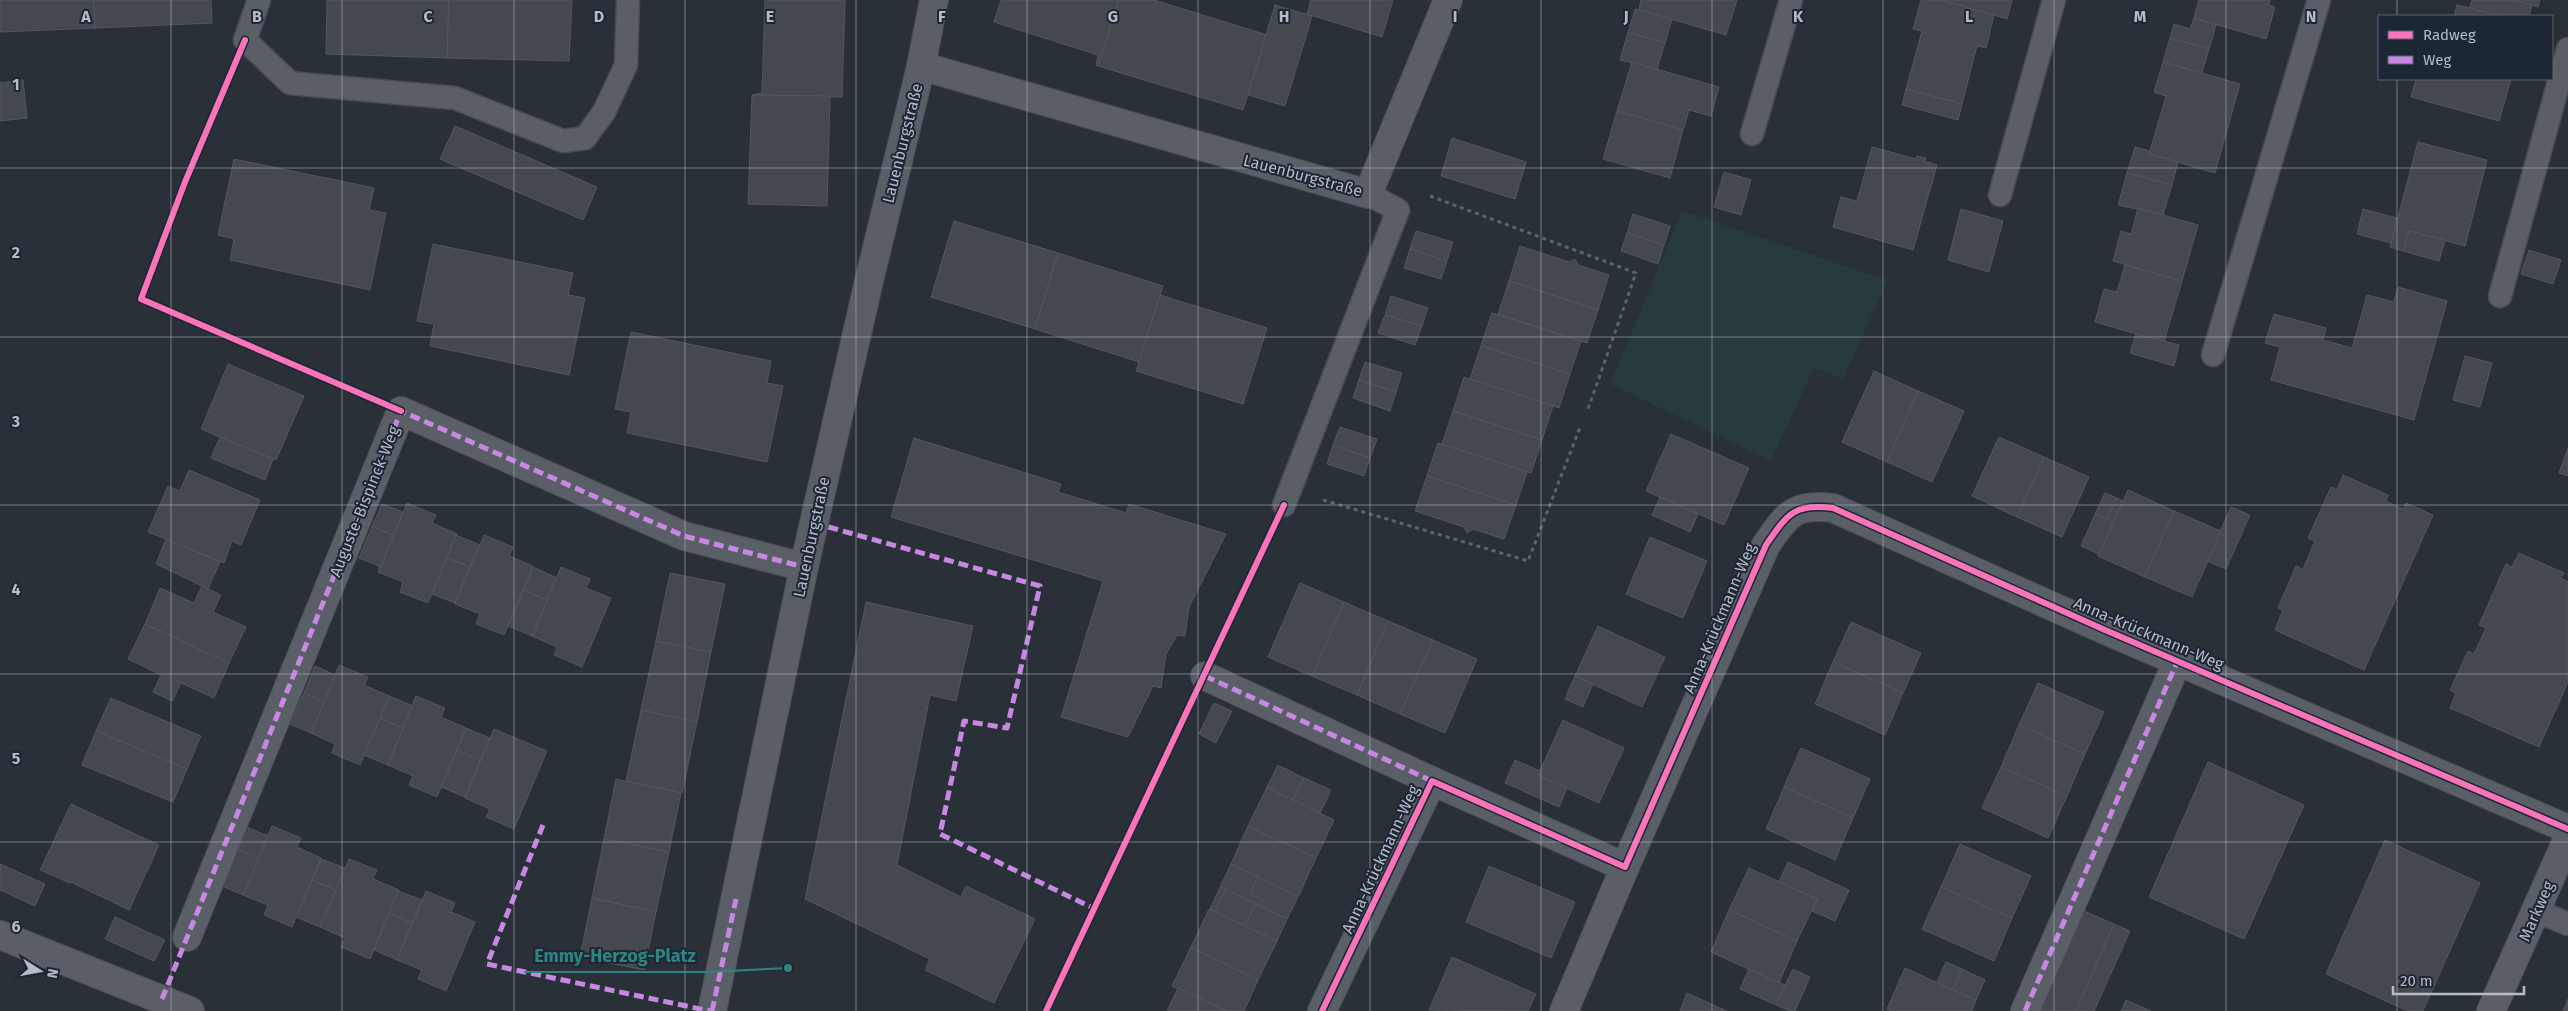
<svg xmlns="http://www.w3.org/2000/svg" width="2568" height="1011" font-family="'Fira Sans',sans-serif">
<style>
.green{fill:#273a3e}
.building{fill:#444950;stroke:#52575f}
.lines{fill:none;stroke-linecap:round;stroke-linejoin:round}
.service-casing{stroke:#484c53;stroke-width:25}
.minor-casing{stroke:#484c53;stroke-width:30}
.path{stroke:#5d636a;stroke-width:3;stroke-dasharray:4 4;stroke-linecap:butt}
.service{stroke:#5a5e66;stroke-width:22}
.minor{stroke:#5a5e66;stroke-width:28}
.quiet{stroke:#c787e3;stroke-width:5;stroke-dasharray:10 5;stroke-linecap:butt}
.cycleway-casing{stroke:#1d2633;stroke-width:9}
.cycleway{stroke:#fb73b8;stroke-width:6}
.grid{fill:none;stroke:#b4bcc9;stroke-width:1;stroke-opacity:0.55}
.labels{text-anchor:middle;stroke-width:4;stroke-linejoin:round;paint-order:stroke}
.street-label{font-size:16px;fill:#b4bcc9;stroke:#1d2633}
.grid-label{font-size:16px;text-anchor:middle;font-weight:bold;fill:#b4bcc9;stroke:#1d2633;stroke-width:4;stroke-linejoin:round;paint-order:stroke}
.leader{fill:none;stroke:#308480;stroke-width:2}
.callout-dot{fill:#308480;stroke:#1d2633;stroke-width:2}
.callout-label{font-size:18px;text-anchor:middle;font-weight:bold;fill:#308480;stroke:#1d2633;stroke-width:4;stroke-linejoin:round;paint-order:stroke}
</style>
<rect width="100%" height="100%" fill="#2a3038"/>
<!-- green -->
<polygon class="green" points="1682,211 1888,280 1843,379 1814,368 1771,461 1610,384"/>
<!-- building -->
<g class="building">
<polygon points="0,0 94,0 95,28 0,32"/>
<polygon points="94,0 211,0 212,23 95,28"/>
<polygon points="327,0 449,0 447,58 326,54"/>
<polygon points="449,0 572,0 569,61 447,58"/>
<polygon points="765,0 845,0 842,97 752,95 762,93"/>
<polygon points="1001,0 1119,0 1098,66 1096,65 1098,55 994,22"/>
<polygon points="1119,0 1154,0 1267,35 1243,110 1098,66"/>
<polygon points="1311,0 1393,0 1382,37 1307,14"/>
<polygon points="1641,0 1737,0 1726,35 1639,10"/>
<polygon points="1921,0 1941,0 1994,15 1986,48 1977,46 1962,104 1906,89 1922,31 1913,29"/>
<polygon points="1941,0 2012,0 2007,19"/>
<polygon points="2199,0 2270,0 2269,5 2275,7 2266,39 2194,18"/>
<polygon points="2472,0 2513,0 2532,5 2529,16 2499,16 2470,8"/>
<polygon points="2513,0 2540,0 2538,7"/>
<polygon points="1275,5 1312,16 1285,106 1248,95"/>
<polygon points="2457,5 2470,8 2499,16 2454,16"/>
<polygon points="1635,9 1672,19 1665,43 1628,32"/>
<polygon points="2194,18 2216,25 2209,49 2170,38 2174,24 2190,29"/>
<polygon points="1628,32 1665,43 1657,69 1620,60"/>
<polygon points="2170,38 2209,49 2202,73 2163,62"/>
<polygon points="1632,62 1719,87 1711,116 1689,110 1683,130 1617,111"/>
<polygon points="2163,62 2240,84 2215,173 2149,154 2166,96 2154,92"/>
<polygon points="2416,79 2511,79 2499,121 2411,97"/>
<polygon points="23,80 27,118 0,121 0,83"/>
<polygon points="1906,89 1962,104 1958,120 1902,105"/>
<polygon points="752,95 830,96 827,206 748,204"/>
<polygon points="1617,111 1683,130 1670,178 1603,159"/>
<polygon points="455,126 597,187 583,220 440,159"/>
<polygon points="1452,138 1526,162 1515,199 1441,176"/>
<polygon points="2418,142 2487,160 2465,246 2409,231 2403,251 2390,247"/>
<polygon points="1872,147 1916,159 1917,156 1926,158 1925,161 1937,165 1913,250 1833,227 1841,197 1857,201"/>
<polygon points="2135,147 2150,151 2149,154 2178,162 2172,185 2127,173"/>
<polygon points="234,159 374,188 369,210 386,213 370,290 230,260 234,239 218,235"/>
<polygon points="1724,172 1751,180 1741,215 1714,207"/>
<polygon points="2127,173 2172,185 2163,215 2118,205"/>
<polygon points="2138,208 2198,225 2182,281 2113,261 2121,231 2131,234"/>
<polygon points="1961,209 2003,221 1989,272 1948,260"/>
<polygon points="2363,209 2397,218 2391,243 2357,234"/>
<polygon points="1633,214 1670,226 1664,245 1627,233"/>
<polygon points="954,221 1058,253 1035,329 931,297"/>
<polygon points="1416,231 1453,242 1447,261 1410,249"/>
<polygon points="2409,231 2445,240 2439,261 2403,251"/>
<polygon points="1627,233 1664,245 1658,264 1621,251"/>
<polygon points="433,244 573,273 568,295 585,298 569,375 430,346 434,324 417,321"/>
<polygon points="1520,246 1569,262 1575,259 1578,265 1609,275 1598,310 1509,281"/>
<polygon points="1410,249 1447,261 1441,279 1404,268"/>
<polygon points="2529,250 2561,260 2553,284 2521,274"/>
<polygon points="1058,253 1163,286 1139,362 1035,329"/>
<polygon points="2125,265 2182,281 2164,342 2095,322 2104,289 2117,292"/>
<polygon points="1509,281 1598,310 1587,343 1498,314"/>
<polygon points="2398,287 2447,301 2414,420 2271,380 2280,347 2265,343 2274,314 2326,328 2323,340 2352,348 2367,295 2394,302"/>
<polygon points="1160,295 1267,328 1243,404 1136,371"/>
<polygon points="1391,296 1428,308 1422,326 1385,315"/>
<polygon points="1492,313 1581,341 1570,374 1481,346"/>
<polygon points="1385,315 1422,326 1415,345 1378,333"/>
<polygon points="631,332 771,361 767,383 783,386 767,462 627,433 631,412 615,409"/>
<polygon points="2136,334 2179,345 2174,366 2130,353"/>
<polygon points="1481,346 1570,374 1559,408 1470,379"/>
<polygon points="2465,356 2492,363 2480,407 2453,400"/>
<polygon points="1365,362 1402,373 1396,392 1359,380"/>
<polygon points="228,364 304,396 276,460 201,429"/>
<polygon points="1874,371 1918,391 1887,462 1842,442"/>
<polygon points="1464,377 1553,406 1542,440 1453,411"/>
<polygon points="1359,380 1396,392 1390,411 1353,398"/>
<polygon points="1918,391 1964,411 1932,482 1887,462"/>
<polygon points="1453,411 1542,440 1531,473 1442,444"/>
<polygon points="1340,427 1377,439 1370,458 1333,445"/>
<polygon points="1671,434 1749,468 1724,525 1646,491"/>
<polygon points="220,437 273,459 265,480 211,458"/>
<polygon points="1999,437 2044,457 2017,517 1972,496"/>
<polygon points="914,438 1061,484 1058,492 1126,513 1129,504 1226,534 1189,607 1185,636 1177,635 1166,654 1161,688 1153,686 1128,737 1061,717 1103,581 891,517"/>
<polygon points="1438,443 1527,472 1516,505 1427,476"/>
<polygon points="1333,445 1370,458 1364,476 1327,464"/>
<polygon points="2568,448 2568,476 2559,473"/>
<polygon points="2044,457 2089,477 2062,537 2017,517"/>
<polygon points="189,470 260,500 241,545 232,541 224,563 148,532 168,486 180,491"/>
<polygon points="2343,475 2388,495 2386,501 2403,509 2406,503 2433,515 2364,670 2275,630 2283,610 2278,608 2296,566 2303,569 2315,541 2308,538 2331,487 2337,490"/>
<polygon points="1427,476 1516,505 1504,539 1473,529 1467,533 1464,527 1415,511"/>
<polygon points="2128,490 2174,511 2145,577 2098,556"/>
<polygon points="2105,493 2117,498 2107,520 2095,514"/>
<polygon points="1660,497 1698,514 1690,532 1652,515"/>
<polygon points="2117,498 2123,501 2099,554 2081,546 2095,514 2107,520"/>
<polygon points="407,503 436,515 432,523 457,534 428,603 400,592 403,582 378,572"/>
<polygon points="382,504 403,512 393,535 372,526"/>
<polygon points="2231,507 2250,515 2226,569 2207,561"/>
<polygon points="2174,511 2221,531 2192,597 2145,577"/>
<polygon points="372,526 393,535 381,567 359,558"/>
<polygon points="456,535 480,545 470,567 447,558"/>
<polygon points="484,535 513,547 509,556 533,566 504,635 476,624 480,614 455,604"/>
<polygon points="1650,537 1707,561 1683,618 1626,594"/>
<polygon points="166,539 220,562 208,589 156,564"/>
<polygon points="2519,553 2564,573 2561,578 2568,582 2568,682 2539,747 2450,708 2456,693 2450,690 2468,651 2474,654 2486,628 2479,625 2506,564 2512,567"/>
<polygon points="447,558 470,567 455,603 432,594"/>
<polygon points="533,567 557,578 547,600 524,590"/>
<polygon points="561,567 590,579 586,588 611,598 582,667 554,655 557,647 532,636"/>
<polygon points="670,573 725,584 711,652 656,641"/>
<polygon points="1300,583 1344,602 1312,676 1268,657"/>
<polygon points="202,586 221,595 213,612 246,627 229,663 145,624 160,588 194,603"/>
<polygon points="524,590 547,600 532,636 508,626"/>
<polygon points="866,602 973,626 956,701 930,695 897,865 961,897 966,886 1035,919 994,1003 925,970 930,959 805,899"/>
<polygon points="1344,602 1388,621 1357,695 1312,676"/>
<polygon points="1388,621 1433,640 1400,714 1357,695"/>
<polygon points="1851,622 1921,653 1903,693 1833,662"/>
<polygon points="145,624 229,663 214,698 181,683 172,701 153,692 161,675 128,659"/>
<polygon points="1598,626 1665,657 1642,707 1575,676"/>
<polygon points="1433,640 1477,659 1445,733 1400,714"/>
<polygon points="656,641 711,652 697,722 641,710"/>
<polygon points="1833,662 1903,693 1885,735 1815,704"/>
<polygon points="339,665 368,677 364,685 389,696 360,765 332,753 335,744 311,733"/>
<polygon points="315,666 335,675 324,702 304,693"/>
<polygon points="1575,676 1593,684 1583,707 1565,699"/>
<polygon points="2038,683 2104,712 2085,754 2019,725"/>
<polygon points="304,693 324,702 311,733 290,724"/>
<polygon points="389,696 413,706 403,728 380,718"/>
<polygon points="416,696 445,708 441,717 466,728 437,797 409,785 413,776 388,765"/>
<polygon points="111,698 201,736 187,769 96,731"/>
<polygon points="1214,703 1232,711 1216,743 1199,734"/>
<polygon points="641,710 697,722 682,793 626,781"/>
<polygon points="380,718 403,728 388,765 364,755"/>
<polygon points="1563,720 1624,748 1599,803 1538,775"/>
<polygon points="2019,725 2085,754 2067,796 2001,767"/>
<polygon points="466,728 490,738 480,761 457,750"/>
<polygon points="494,729 547,751 514,829 486,817 490,809 465,798"/>
<polygon points="96,731 187,769 173,802 82,765"/>
<polygon points="1801,748 1870,779 1853,818 1784,787"/>
<polygon points="457,750 480,761 465,797 441,787"/>
<polygon points="1515,760 1540,771 1538,775 1567,788 1559,807 1505,783"/>
<polygon points="2208,762 2304,805 2244,939 2149,897"/>
<polygon points="1278,765 1304,778 1293,800 1267,787"/>
<polygon points="2001,767 2067,796 2048,838 1982,808"/>
<polygon points="1304,778 1331,790 1320,813 1293,800"/>
<polygon points="616,779 681,793 669,852 604,839"/>
<polygon points="1267,787 1334,820 1316,858 1248,826"/>
<polygon points="1784,787 1853,818 1835,860 1766,829"/>
<polygon points="71,804 159,845 129,910 71,882 70,883 40,870"/>
<polygon points="244,826 268,836 259,858 235,848"/>
<polygon points="272,826 301,838 297,847 321,858 292,927 264,915 268,905 243,895"/>
<polygon points="1248,826 1316,858 1298,897 1231,864"/>
<polygon points="604,839 669,852 656,912 592,898"/>
<polygon points="2385,840 2480,883 2423,1011 2408,1011 2326,974"/>
<polygon points="1960,844 2031,876 2012,918 1941,887"/>
<polygon points="235,848 259,858 243,895 220,885"/>
<polygon points="321,859 345,868 336,890 312,880"/>
<polygon points="349,859 377,870 373,879 399,890 370,959 341,947 345,938 320,927"/>
<polygon points="1788,862 1849,890 1835,921 1812,911 1817,899 1779,882"/>
<polygon points="0,864 45,884 35,906 0,890"/>
<polygon points="1231,864 1258,877 1250,894 1263,900 1261,906 1220,887"/>
<polygon points="1489,866 1575,902 1551,958 1466,922"/>
<polygon points="1749,868 1817,899 1797,941 1729,910"/>
<polygon points="1258,877 1298,897 1287,919 1261,906 1263,900 1250,894"/>
<polygon points="312,880 336,890 320,927 296,917"/>
<polygon points="1220,887 1226,889 1215,912 1210,909"/>
<polygon points="1941,887 2012,918 1994,961 1922,929"/>
<polygon points="1226,889 1255,904 1245,926 1215,912"/>
<polygon points="398,891 422,900 412,923 389,913"/>
<polygon points="426,891 455,903 451,912 475,922 446,991 418,979 422,970 397,960"/>
<polygon points="592,898 656,912 644,970 580,957"/>
<polygon points="1255,904 1287,919 1277,941 1245,926"/>
<polygon points="1209,909 1277,941 1258,980 1191,947"/>
<polygon points="1729,910 1797,941 1779,983 1711,952"/>
<polygon points="2084,911 2114,924 2076,1011 2040,1011"/>
<polygon points="389,913 412,923 397,960 374,950"/>
<polygon points="115,917 165,940 154,961 105,939"/>
<polygon points="2114,924 2130,931 2094,1011 2076,1011"/>
<polygon points="1191,947 1258,980 1244,1011 1226,1011 1172,986"/>
<polygon points="1452,957 1536,994 1528,1011 1429,1010"/>
<polygon points="1946,962 1962,969 1953,990 1937,982"/>
<polygon points="1905,968 1976,1000 1972,1011 1892,1011 1887,1009"/>
<polygon points="1749,969 1785,985 1776,1005 1740,989"/>
<polygon points="1793,969 1810,977 1795,1011 1790,1011 1776,1005"/>
<polygon points="1962,969 1985,980 1976,1000 1953,990"/>
<polygon points="1178,988 1226,1011 1167,1011"/>
<polygon points="1687,993 1727,1011 1680,1011"/>
<polygon points="2568,999 2568,1011 2563,1011"/>
<polygon points="2126,1000 2151,1011 2121,1011"/>
</g>
<g class="lines">
<!-- service casing -->
<g class="service-casing">
<g id="service">
<polyline points="259,0 245,40 290,83 455,98 563,141 585,138 604,112 626,65 628,0"/>
<polyline points="1752,134 1791,0"/>
<polyline points="2000,195 2054,0"/>
<polyline points="2500,296 2568,49"/>
<polyline points="2213,355 2319,0"/>
<polyline points="1284,505 1398,210 1368,194"/>
<polyline points="2536,911 2568,924"/>
</g>
</g>
<!-- minor casing -->
<g class="minor-casing">
<g id="minor">
<polyline points="921,66 1368,194 1448,0"/>
<polyline points="1205,676 1432,781"/>
<polyline points="0,935 190,1011"/>
<polyline points="187,937 401,411 684,536 804,567"/>
<polyline points="712,1011 804,567 868,285 921,66 934,0"/>
<path d="M1322 1011 1432 781 1625 867 1766 545C1787 515 1793 503 1833 508L2105 630 2568 829"/>
<polyline points="1564,1011 1625,867"/>
<polyline points="2025,1011 2178,660"/>
<polyline points="2491,1011 2568,838"/>
</g>
</g>
<!-- path -->
<g class="path">
<polyline points="1430,196 1636,273 1588,409"/>
<polyline points="1323,500 1528,561 1581,425"/>
</g>
<!-- service -->
<use href="#service" class="service"/>
<!-- minor -->
<use href="#minor" class="minor"/>
<!-- quiet -->
<g class="quiet">
<polyline points="814,523 1040,586 1007,728 964,721 940,834 1095,909"/>
<polyline points="1205,676 1432,781"/>
<polyline points="543,825 487,964 710,1011"/>
<polyline points="162,999 401,411 684,536 804,567"/>
<polyline points="712,1011 736,899"/>
<polyline points="2025,1011 2178,660"/>
</g>
<!-- cycleway casing -->
<g class="cycleway-casing">
<g id="cycleway">
<polyline points="245,40 185,182 141,299 401,411"/>
<polyline points="1046,1011 1284,505"/>
<path d="M1322 1011 1432 781 1625 867 1766 545C1787 515 1793 503 1833 508L2105 630 2568 829"/>
</g>
</g>
<!-- cycleway -->
<use href="#cycleway" class="cycleway"/>
</g>
<!-- grid -->
<path class="grid" d="M171 0V1011M342 0V1011M514 0V1011M685 0V1011M856 0V1011M1027 0V1011M1198 0V1011M1370 0V1011M1541 0V1011M1712 0V1011M1883 0V1011M2054 0V1011M2226 0V1011M2397 0V16M2397 79V1011M0 168H2568M0 337H2568M0 505H2568M0 674H2568M0 842H2568"/>
<g class="labels">
<!-- street labels -->
<g class="street-label">
<text transform="translate(902 143) rotate(-76)" y="6">Lauenburgstraße</text>
<text transform="translate(1303 175) rotate(15)" y="6">Lauenburgstraße</text>
<text transform="translate(364 501) rotate(-68)" y="6">Auguste-Bispinck-Weg</text>
<text transform="translate(811 537) rotate(-78)" y="6">Lauenburgstraße</text>
<text transform="translate(1719 618) rotate(-67)" y="6">Anna-Krückmann-Weg</text>
<text transform="translate(2149 633) rotate(23)" y="6">Anna-Krückmann-Weg</text>
<text transform="translate(1380 859) rotate(-65)" y="6">Anna-Krückmann-Weg</text>
<text transform="translate(2536 911) rotate(-66)" y="6">Markweg</text>
</g>
</g>
<g class="grid-label">
<text x="86" y="22">A</text>
<text x="257" y="22">B</text>
<text x="428" y="22">C</text>
<text x="599" y="22">D</text>
<text x="770" y="22">E</text>
<text x="942" y="22">F</text>
<text x="1113" y="22">G</text>
<text x="1284" y="22">H</text>
<text x="1455" y="22">I</text>
<text x="1626" y="22">J</text>
<text x="1798" y="22">K</text>
<text x="1969" y="22">L</text>
<text x="2140" y="22">M</text>
<text x="2311" y="22">N</text>
<text x="16" y="90">1</text>
<text x="16" y="258">2</text>
<text x="16" y="427">3</text>
<text x="16" y="595">4</text>
<text x="16" y="764">5</text>
<text x="16" y="932">6</text>
</g>
<!-- callouts -->
<path class="leader" d="M788 968L705 972H524"/>
<circle class="callout-dot" cx="788" cy="968" r="5"/>
<g class="callout-label">
<text x="615" y="962">Emmy-Herzog-Platz</text>
</g>
<!-- legend -->
<rect x="2378" y="15" width="175" height="65" fill="#1d2633" stroke="#59626f"/>
<rect x="2388" y="31" width="25" height="8" fill="#fb73b8" stroke="#59626f"/>
<text x="2423" y="40" font-size="15" fill="#b4bcc9">Radweg</text>
<rect x="2388" y="56" width="25" height="8" fill="#c787e3" stroke="#59626f"/>
<text x="2423" y="65" font-size="15" fill="#b4bcc9">Weg</text>
<!-- north arrow -->
<g transform="translate(40 971) rotate(101)" stroke="#1d2633" stroke-width="4" paint-order="stroke">
<path d="M0-4L9 19L0 12L-9 19Z" fill="#b4bcc9"/>
<text y="-8" font-size="14" font-weight="bold" text-anchor="middle" fill="#b4bcc9">N</text>
</g>
<!-- scale -->
<path d="M2393 986v8h131v-8" fill="none" stroke="#b4bcc9" stroke-width="2.5"/>
<text x="2400" y="986" font-size="15" fill="#b4bcc9" stroke="#1d2633" stroke-width="4" paint-order="stroke">20 m</text>
</svg>
